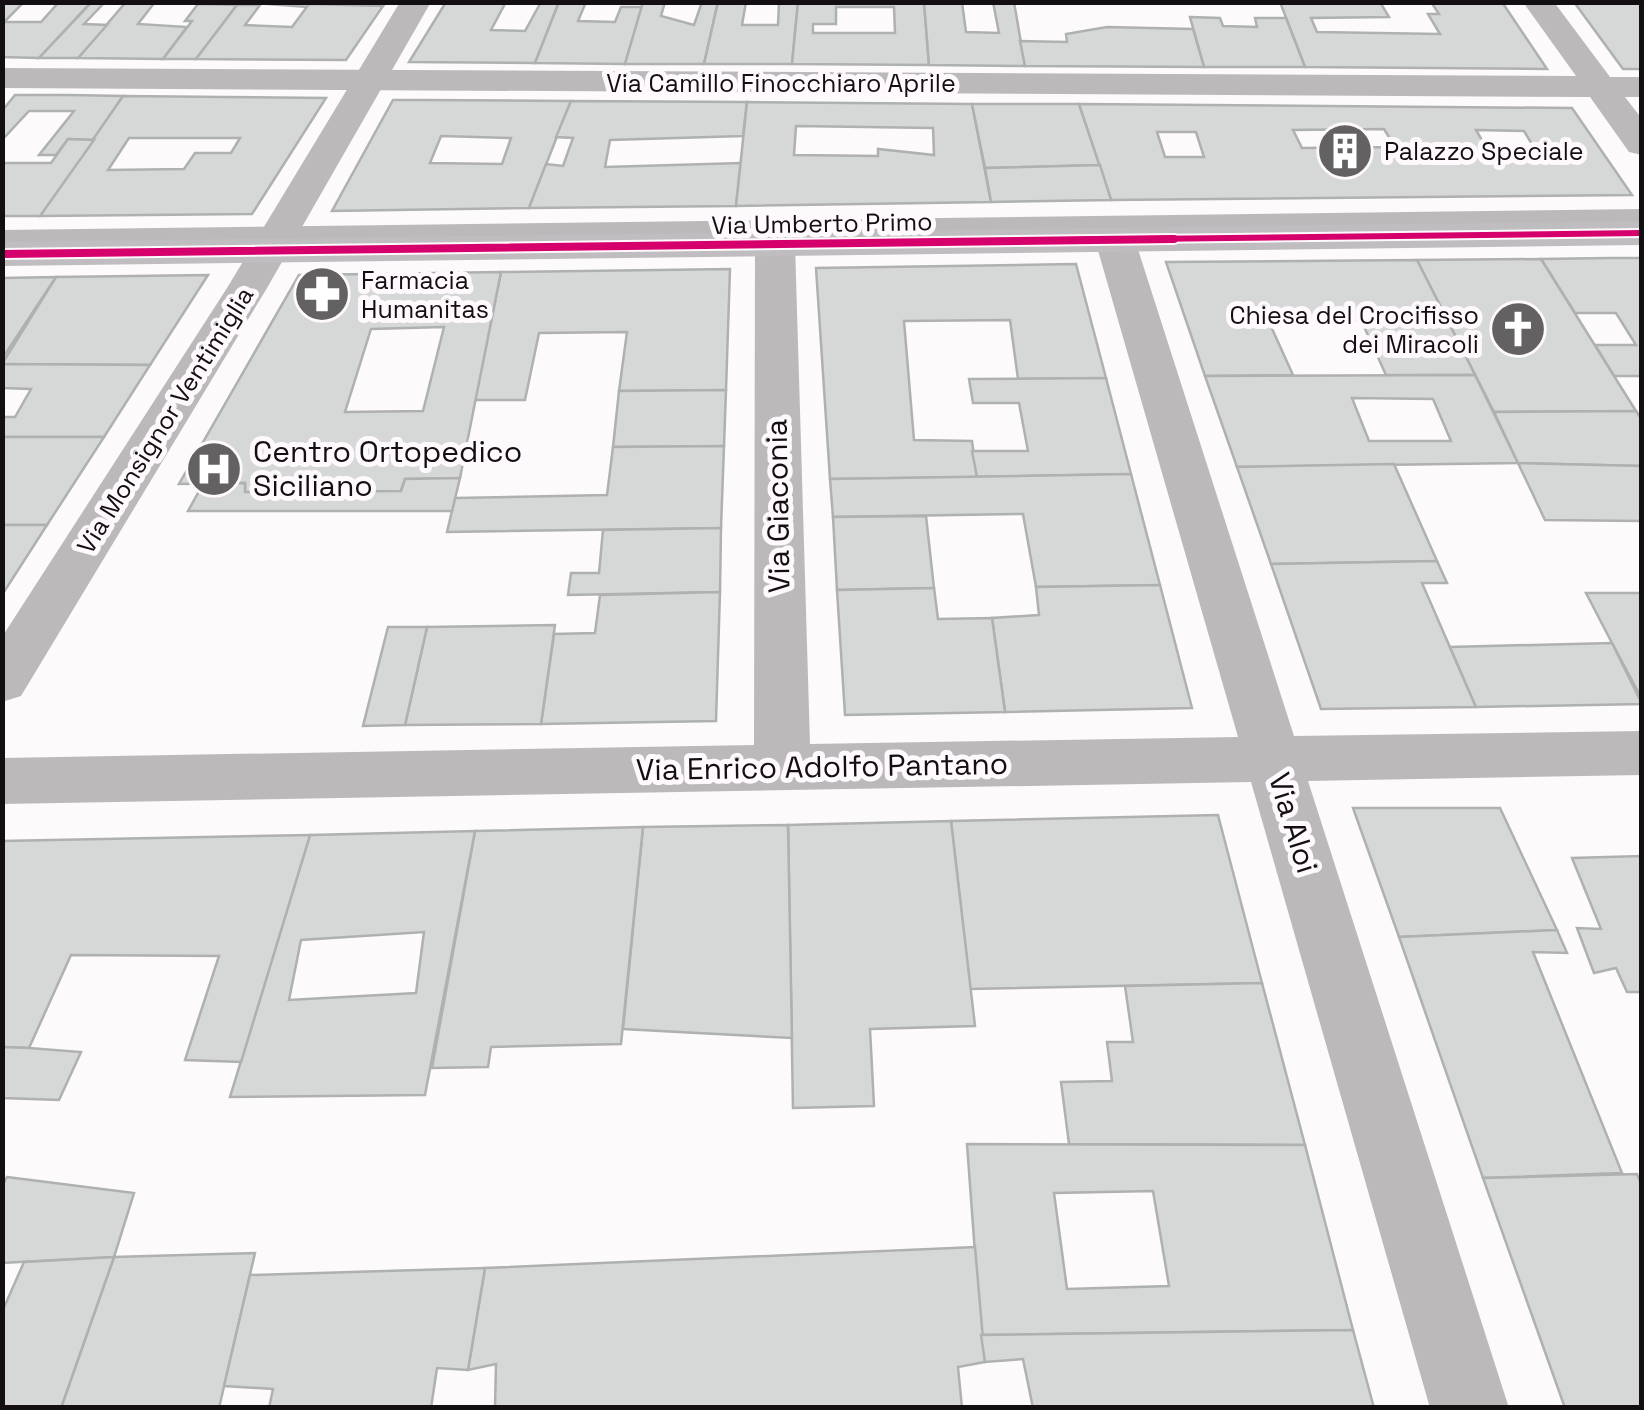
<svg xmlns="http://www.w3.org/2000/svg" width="1644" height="1410" font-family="'Space Grotesk',sans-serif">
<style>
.building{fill:#d6d7d7;stroke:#afb0b0;stroke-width:2.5;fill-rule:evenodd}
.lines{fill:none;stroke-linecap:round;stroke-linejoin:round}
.service{fill:#bcb9bb;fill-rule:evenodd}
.minor{fill:#bcb9bb;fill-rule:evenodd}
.secondary{fill:#bcb9bb;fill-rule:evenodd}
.primary{fill:#bfbdbf;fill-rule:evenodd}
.cycleway-far1-casing{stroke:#fef9fc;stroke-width:10}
.cycleway-casing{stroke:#fef9fc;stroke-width:12}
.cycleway-far1{stroke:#d6006c;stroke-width:6}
.cycleway{stroke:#d6006c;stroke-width:8}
.labels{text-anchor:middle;stroke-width:10;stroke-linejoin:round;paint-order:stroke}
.far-street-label{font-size:25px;fill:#120e11;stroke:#fef9fc}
.far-poi-label{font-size:25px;fill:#120e11;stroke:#fef9fc;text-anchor:start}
.poi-label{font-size:30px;fill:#120e11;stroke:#fef9fc;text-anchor:start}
.street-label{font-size:30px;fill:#120e11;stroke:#fef9fc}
</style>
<rect width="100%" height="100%" fill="#fdfafc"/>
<!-- building -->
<g class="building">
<polygon points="3,2 24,2 4,22 41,22 59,2 91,2 39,58 2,57"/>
<polygon points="126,2 155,2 138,24 187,27 163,59 78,58"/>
<polygon points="239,2 386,2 383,6 308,7"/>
<polygon points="446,2 506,2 491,30 525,31 541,2 559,2 535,63 409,62"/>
<polygon points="559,2 586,2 578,21 615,22 621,7 642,7 625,64 535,63"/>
<polygon points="643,2 665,2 661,16 694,25 702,2 718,2 704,64 625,64"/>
<polygon points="718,2 746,2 742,25 778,25 779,2 798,2 792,64 704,64"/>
<path d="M798 2H924L929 65 792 64ZM836 7H894L895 33H813V24H836Z"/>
<polygon points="924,2 962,2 966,32 999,33 993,2 1014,2 1025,66 929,65"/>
<polygon points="1280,2 1380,2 1389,17 1311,18 1317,32 1440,34 1428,14 1439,14 1431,2 1502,2 1547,69 1305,67"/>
<polygon points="1574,2 1641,2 1642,69 1623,69"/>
<polygon points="91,3 103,4 84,24 107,25 78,58 39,58"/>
<polygon points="198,4 237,5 196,59 163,59 192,21 185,21"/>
<polygon points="309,4 383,6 346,60 196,59 237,5 260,5 245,25 292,27"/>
<polygon points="1190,17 1220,18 1223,26 1257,27 1255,18 1286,18 1305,67 1204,67"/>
<polygon points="1107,27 1193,29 1204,67 1025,66 1020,41 1067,42 1066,34"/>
<polygon points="15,95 69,95 123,96 94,140 68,139 56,155 39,155 74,111 29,111 2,140 2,111"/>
<path d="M123 96 225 97 326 98 252 214 40 216ZM129 138H240L231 153H195L184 169 108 170Z"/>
<path d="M393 100H422L571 101 529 208 332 211ZM441 136 511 138 502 164 430 163Z"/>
<polygon points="571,101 747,102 743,136 610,140 605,167 741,163 736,206 529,208 546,164 563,166 573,138 556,137"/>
<path d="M747 102 972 104 991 202 736 206ZM796 126 933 128 934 155 878 149V156L794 155Z"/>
<polygon points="972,104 1079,104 1100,165 985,168"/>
<path d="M1079 104 1572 108 1632 195 1111 200ZM1384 129 1395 147 1302 148 1293 130ZM1476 130 1524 131 1538 154H1490ZM1157 132H1196L1204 157H1165Z"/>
<polygon points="68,139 94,140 40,216 2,216 2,163 51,163"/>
<polygon points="1100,165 1111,200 991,202 985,168"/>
<polygon points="1609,258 1642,258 1642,376 1614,376 1595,345 1636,345 1616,313 1575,313 1541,259"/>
<polygon points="1541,259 1614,376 1636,411 1494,412 1417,260"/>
<polygon points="1417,260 1475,375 1386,375 1361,320 1269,322 1293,375 1205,376 1166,262"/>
<polygon points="1076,264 1106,378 1018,379 1010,320 904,321 914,440 972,441 977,477 830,479 816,268"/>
<polygon points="730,269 726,390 619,391 627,332 539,333 525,400 475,400 501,272"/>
<path d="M501 272 460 478 405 479 401 491 245 492V483L179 484 299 275ZM444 327 423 411 345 412 371 329Z"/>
<polygon points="208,275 150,365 2,364 56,277"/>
<polygon points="56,277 2,359 2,278"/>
<polygon points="2,364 150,365 104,437 2,437 2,417 15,417 31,389 2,388"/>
<path d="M1475 375 1518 463 1237 467 1205 376ZM1352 398 1433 399 1451 441H1369Z"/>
<polygon points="1106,378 1131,474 977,477 972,451 1028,451 1019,403 973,403 969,379"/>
<polygon points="726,390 724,446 613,447 619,391"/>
<polygon points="1636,411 1642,420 1642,466 1518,463 1494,412"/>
<polygon points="2,437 104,437 47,525 2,525"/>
<polygon points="724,446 721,528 447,532 455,498 607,495 613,447"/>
<polygon points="1518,463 1642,466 1642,521 1545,520"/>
<polygon points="1394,464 1437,561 1271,564 1237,467"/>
<polygon points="1131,474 1160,585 1036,587 1023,514 833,517 830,479"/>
<polygon points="460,478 452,511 188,511 203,484 245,483 245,492 401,491 405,479"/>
<polygon points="926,516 934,588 837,590 833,517"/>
<polygon points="2,525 47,525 2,595"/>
<polygon points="721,528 720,592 568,595 571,573 599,573 603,530"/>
<polygon points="1437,561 1447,583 1422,583 1476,707 1321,709 1271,564"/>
<polygon points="1160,585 1192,708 1005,712 992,618 1039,615 1036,587"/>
<polygon points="934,588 938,619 992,618 1005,712 845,715 837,590"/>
<polygon points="720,592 716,721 541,724 554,634 595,633 600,595"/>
<polygon points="1586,593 1642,593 1642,699 1612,643"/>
<polygon points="555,625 541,724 405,725 427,627"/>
<polygon points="388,627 427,627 405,725 363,726"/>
<polygon points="1612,643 1642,704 1476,707 1450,647"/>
<polygon points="1353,808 1500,808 1557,930 1399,937"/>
<polygon points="1218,815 1262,983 970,989 951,821"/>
<polygon points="951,821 975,1026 870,1029 874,1106 793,1108 788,825"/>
<polygon points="788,825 792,1038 623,1029 643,827"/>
<polygon points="643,827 621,1044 491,1047 488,1067 432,1068 475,831"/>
<path d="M475 831 425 1095 230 1097 310 835ZM424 932 416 993 289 1000 301 940Z"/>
<polygon points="310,835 241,1062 185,1060 219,956 71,955 29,1048 2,1047 2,841"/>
<polygon points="1642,856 1642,992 1627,992 1616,968 1594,973 1577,928 1601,929 1572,858"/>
<polygon points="1557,930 1567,953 1533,952 1622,1173 1483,1178 1399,937"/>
<polygon points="1262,983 1305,1145 1069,1144 1061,1082 1112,1081 1107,1042 1133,1042 1125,986"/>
<polygon points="2,1047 29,1048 81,1052 59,1100 2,1098"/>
<path d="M967 1144 1305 1145 1353 1330 981 1335ZM1153 1191 1169 1286 1067 1289 1054 1193Z"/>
<polygon points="1637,1174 1642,1186 1642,1408 1565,1408 1483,1178"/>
<polygon points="7,1177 134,1193 114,1257 2,1263 2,1186"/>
<polygon points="975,1247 985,1362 958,1367 962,1408 495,1408 496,1364 468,1370 485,1268"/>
<polygon points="255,1253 219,1408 61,1408 114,1257"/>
<polygon points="114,1257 61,1408 2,1408 2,1312 24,1262"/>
<polygon points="485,1268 468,1370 437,1368 431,1408 269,1408 273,1389 224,1386 250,1275"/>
<polygon points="1353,1330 1374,1408 1033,1408 1023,1359 985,1362 981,1335"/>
</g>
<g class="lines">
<!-- service -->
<polygon class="service" points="1642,209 1642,223 2,244 2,230"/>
<!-- minor -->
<g class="minor">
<polygon points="1523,2 1554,2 1610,77 1642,77 1642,97 1625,97 1642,119 1642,155 1629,152 1590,97 2,88 2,68 1576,76"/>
<polygon points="1115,228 1129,232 1135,240 1294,736 1642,731 1642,775 1308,781 1509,1408 1430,1408 1251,782 2,804 2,758 754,745 755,244 761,236 789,236 795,244 810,744 1238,737 1095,240 1101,232"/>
</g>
<!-- secondary -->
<polygon class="secondary" points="400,2 431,2 267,288 21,696 2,702 2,637 227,288"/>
<!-- primary -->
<polygon class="primary" points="1642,221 1642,245 2,266 2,242"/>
<!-- cycleway-far1 casing -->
<g class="cycleway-far1-casing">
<polyline id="cycleway-far1" points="979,241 1642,233"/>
</g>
<!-- cycleway casing -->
<g class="cycleway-casing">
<polyline id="cycleway" points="2,254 1174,239"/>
</g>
<!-- cycleway-far1 -->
<use href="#cycleway-far1" class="cycleway-far1"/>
<!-- cycleway -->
<use href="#cycleway" class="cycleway"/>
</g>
<!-- icons -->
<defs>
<g id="building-disc" transform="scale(2.875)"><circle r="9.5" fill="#646163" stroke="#fef9fc"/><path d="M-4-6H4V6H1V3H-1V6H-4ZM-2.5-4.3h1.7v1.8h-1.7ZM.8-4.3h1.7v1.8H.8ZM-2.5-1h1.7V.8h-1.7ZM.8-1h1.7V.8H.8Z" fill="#fff"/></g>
<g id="pharmacy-disc" transform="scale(2.875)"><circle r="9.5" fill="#646163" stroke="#fef9fc"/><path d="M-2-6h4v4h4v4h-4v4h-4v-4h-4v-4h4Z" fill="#fff"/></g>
<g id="church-disc" transform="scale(2.875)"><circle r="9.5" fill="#646163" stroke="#fef9fc"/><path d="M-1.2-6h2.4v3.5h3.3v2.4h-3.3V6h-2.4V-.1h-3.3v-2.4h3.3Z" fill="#fff"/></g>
<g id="hospital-disc" transform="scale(2.875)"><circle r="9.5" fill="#646163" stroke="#fef9fc"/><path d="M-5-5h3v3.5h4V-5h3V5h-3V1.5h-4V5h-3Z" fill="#fff"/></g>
</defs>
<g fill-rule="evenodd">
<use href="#building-disc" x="1345" y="151"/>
<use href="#pharmacy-disc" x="322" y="294"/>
<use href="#church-disc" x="1518" y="329"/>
<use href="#hospital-disc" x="214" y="469"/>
</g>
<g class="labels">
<!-- far-street labels -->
<g class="far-street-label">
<text x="781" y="92">Via Camillo Finocchiaro Aprile</text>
<text transform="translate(822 223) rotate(-1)" y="9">Via Umberto Primo</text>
<text transform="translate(165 420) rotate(-58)" y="9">Via Monsignor Ventimiglia</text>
</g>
<!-- far-poi labels -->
<g class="far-poi-label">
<text x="1384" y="160">Palazzo Speciale</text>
<text x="361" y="289">Farmacia<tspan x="361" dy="29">Humanitas</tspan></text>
<text x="1479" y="324" text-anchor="end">Chiesa del Crocifisso<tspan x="1479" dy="29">dei Miracoli</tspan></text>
</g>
<!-- poi labels -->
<g class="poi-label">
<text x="253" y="462">Centro Ortopedico<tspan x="253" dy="34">Siciliano</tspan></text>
</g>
<!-- street labels -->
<g class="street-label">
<text transform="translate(778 506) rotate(-91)" y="10">Via Giaconia</text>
<text transform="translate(822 767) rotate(-1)" y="10">Via Enrico Adolfo Pantano</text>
<text transform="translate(1293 823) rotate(73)" y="10">Via Aloi</text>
</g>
</g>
<!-- border -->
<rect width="1644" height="1410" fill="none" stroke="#120e11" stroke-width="10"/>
</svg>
